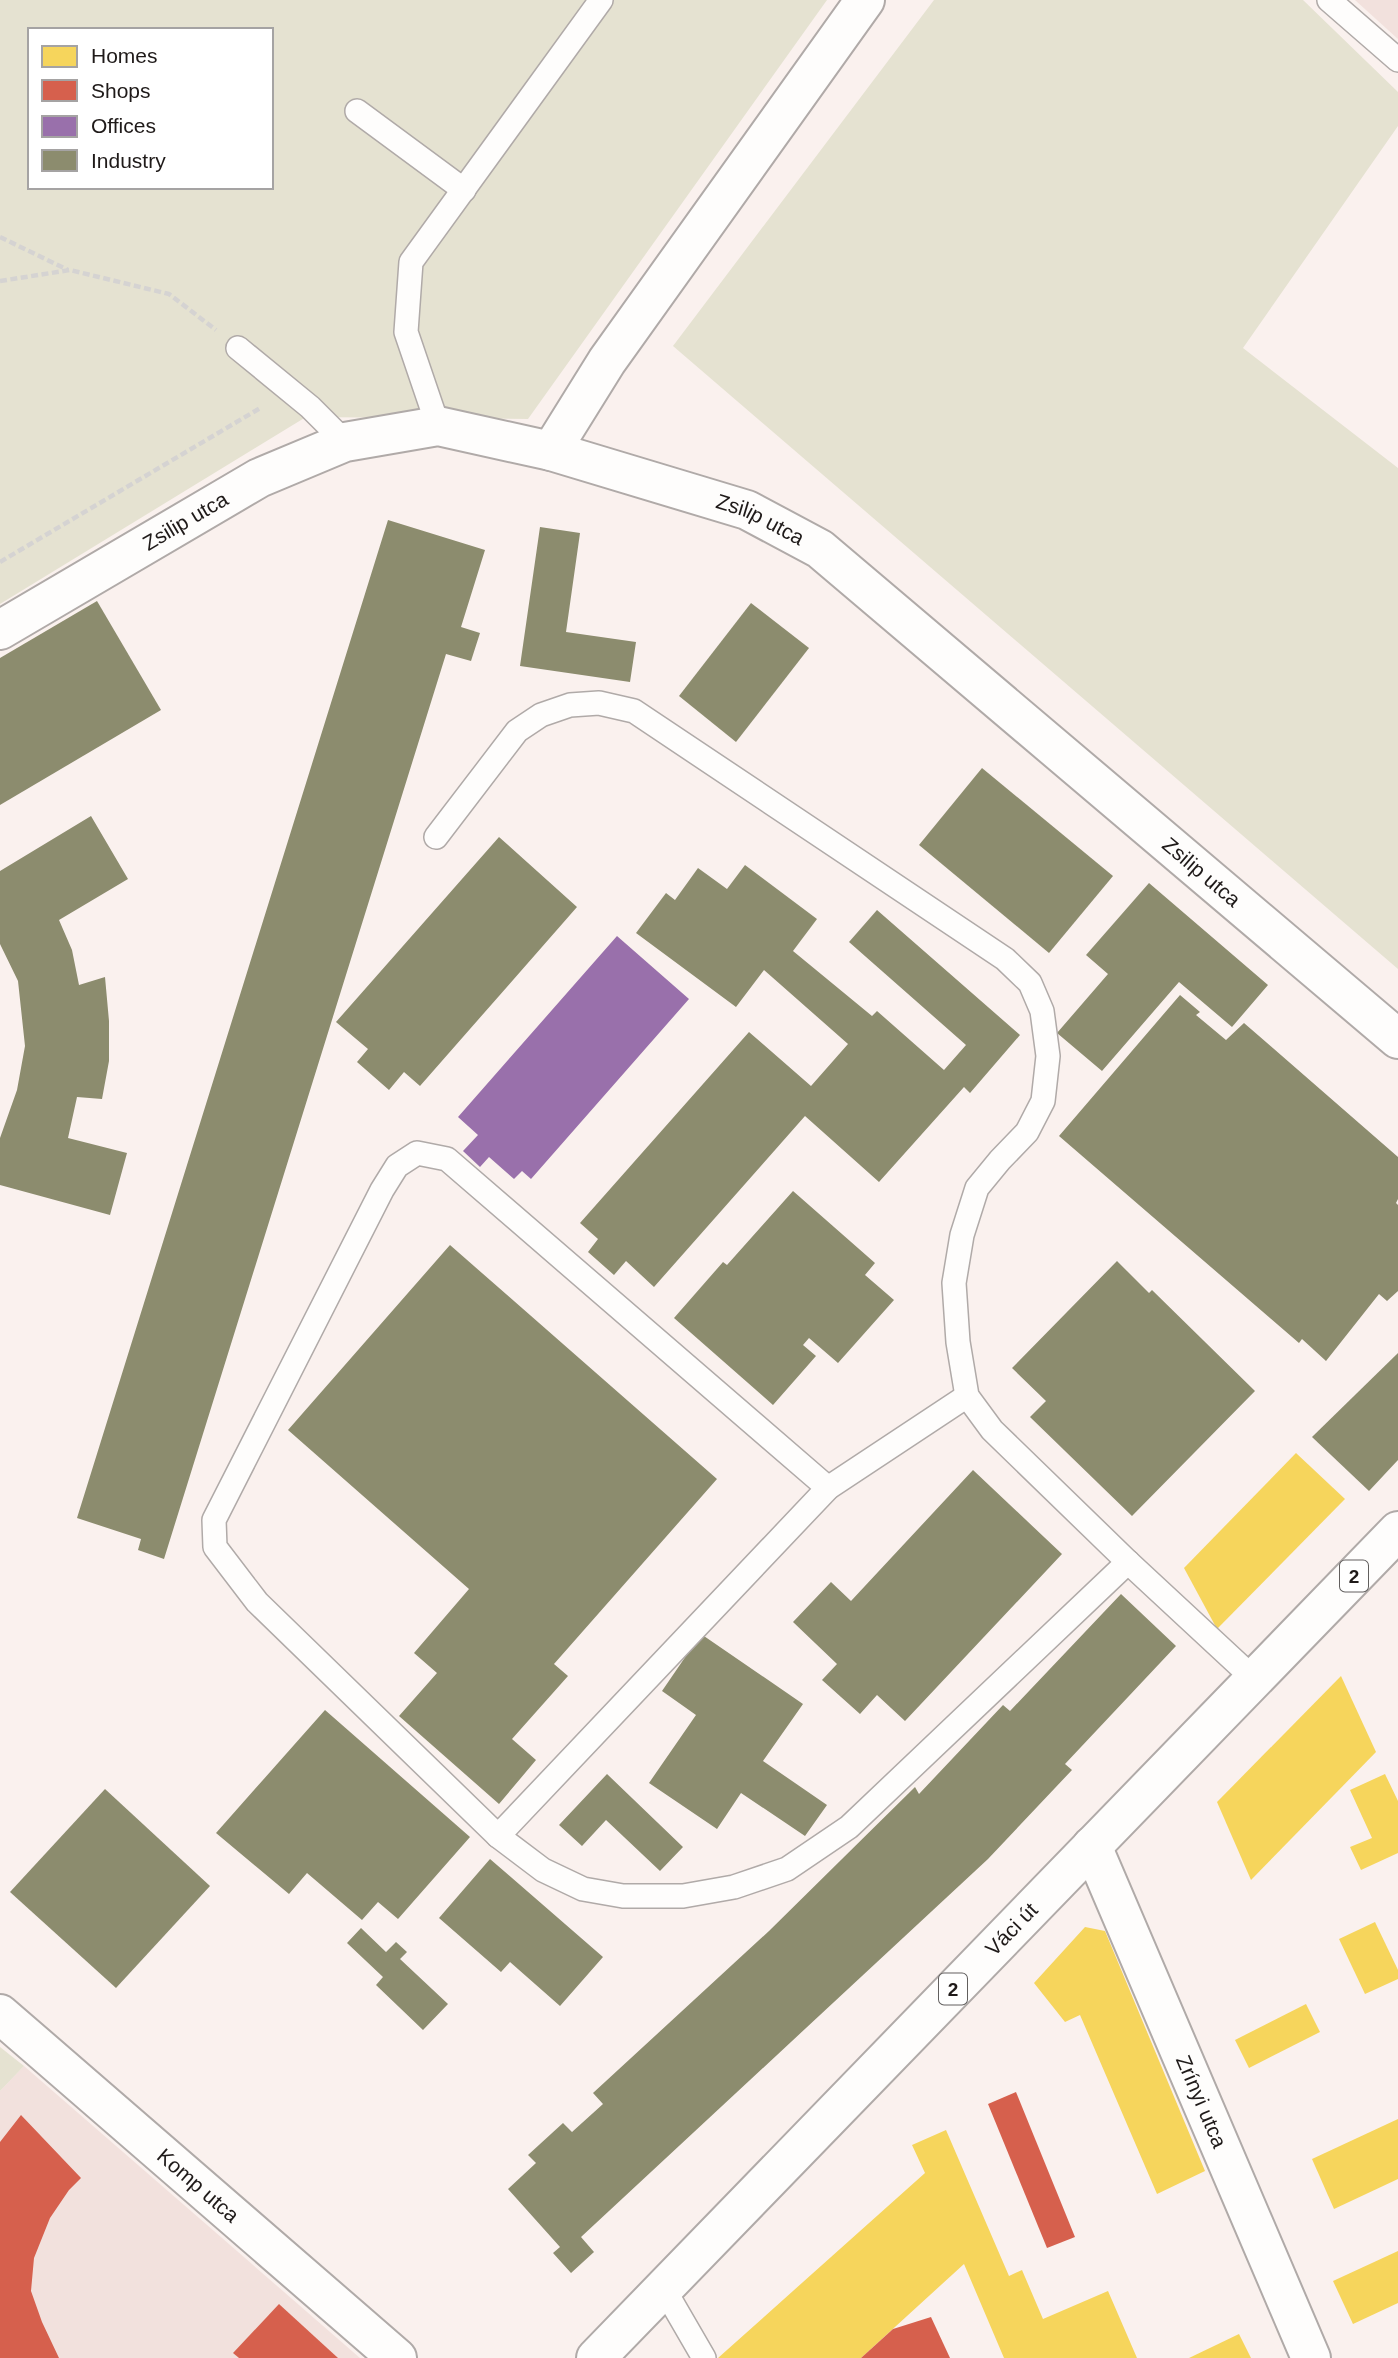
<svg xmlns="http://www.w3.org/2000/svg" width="1398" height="2358" font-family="Arial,sans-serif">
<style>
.commercial{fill:#f2e1dd}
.green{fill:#e5e2d1;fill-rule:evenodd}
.homes{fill:#f6d55c}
.shops{fill:#d6604d}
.offices{fill:#9970ab}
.industry{fill:#8c8c6e}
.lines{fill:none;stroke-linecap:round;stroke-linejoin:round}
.lane-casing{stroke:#b0aaa8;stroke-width:26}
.street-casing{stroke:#b0aaa8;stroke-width:42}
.primary-casing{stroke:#b0aaa8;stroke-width:42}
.path{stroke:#d5d3d2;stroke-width:4.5;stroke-dasharray:7 3.5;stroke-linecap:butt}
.lane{stroke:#fefdfc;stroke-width:23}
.street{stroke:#fefdfc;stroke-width:38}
.primary{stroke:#fefdfc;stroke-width:38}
.labels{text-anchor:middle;stroke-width:7;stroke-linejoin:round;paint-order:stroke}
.shield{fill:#fff;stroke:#625f5e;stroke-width:2}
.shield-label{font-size:19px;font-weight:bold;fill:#1f1a19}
.street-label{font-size:21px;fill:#1f1a19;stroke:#fff}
</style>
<rect width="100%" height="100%" fill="#faf1ee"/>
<!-- commercial -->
<g class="commercial">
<polygon points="1355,0 1398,0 1398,39"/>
<polygon points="24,2066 360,2358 0,2358 0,2091"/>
</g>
<!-- green -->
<g class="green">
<path d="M0 0H827L528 419 306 417 0 604ZM30 30H271V187H30Z"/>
<polygon points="934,0 1303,0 1398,92 1398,126 1243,348 1398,468 1398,969 673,346"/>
<polygon points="0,2047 24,2066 0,2091"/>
</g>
<!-- homes -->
<g class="homes">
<polygon points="1296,1453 1345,1499 1217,1629 1184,1568"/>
<polygon points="1341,1676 1376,1752 1251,1880 1217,1802"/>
<polygon points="1385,1774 1398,1801 1398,1853 1361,1870 1350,1847 1372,1838 1350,1790"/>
<polygon points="1375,1922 1398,1970 1398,1979 1365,1994 1339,1939"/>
<polygon points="1085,1927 1105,1931 1205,2171 1157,2194 1080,2015 1065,2022 1034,1983"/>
<polygon points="1306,2004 1320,2032 1249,2068 1235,2040"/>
<polygon points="1398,2119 1398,2179 1334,2209 1312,2159"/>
<polygon points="946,2130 1009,2276 1022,2270 1043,2319 1108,2291 1137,2358 1004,2358 964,2264 861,2358 718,2358 925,2173 912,2145"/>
<polygon points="1398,2251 1398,2303 1353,2324 1333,2281"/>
<polygon points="1239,2334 1251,2358 1189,2358"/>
</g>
<!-- shops -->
<g class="shops">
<polygon points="1016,2092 1075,2237 1047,2248 988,2104"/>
<polygon points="21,2115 81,2178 69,2190 50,2218 34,2258 31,2291 42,2322 59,2358 0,2358 0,2142"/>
<polygon points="279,2304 338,2358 239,2358 233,2353"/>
<polygon points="931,2317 950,2358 861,2358 893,2329"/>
</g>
<!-- offices -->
<polygon class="offices" points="617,936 689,999 531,1179 522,1171 514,1179 489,1157 480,1167 463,1151 478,1135 458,1117"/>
<!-- industry -->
<g class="industry">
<polygon points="388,520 485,550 461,627 480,633 471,661 446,654 164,1559 138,1550 141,1539 77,1518"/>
<polygon points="540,527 580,533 566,632 636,642 630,682 520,666"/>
<polygon points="97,601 161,710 0,805 0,658"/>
<polygon points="751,603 809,648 736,742 679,696"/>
<polygon points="982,768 1113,876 1049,953 919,845"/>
<polygon points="91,816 128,879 59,920 72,950 79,985 105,977 109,1021 109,1061 102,1099 77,1097 68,1138 127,1153 110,1215 0,1185 0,1138 17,1090 25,1046 18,981 0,944 0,871"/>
<polygon points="499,837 577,907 420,1086 404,1072 389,1090 357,1062 368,1049 336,1022"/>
<polygon points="745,865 817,919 793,951 872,1016 877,1011 944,1070 966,1045 849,942 877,910 1020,1035 970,1093 964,1087 879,1182 805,1116 654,1287 626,1261 614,1275 588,1252 598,1239 580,1223 749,1032 811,1086 848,1044 764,970 736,1007 636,933 666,893 675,900 698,868 727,889"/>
<polygon points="1149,883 1268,985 1232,1027 1179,982 1102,1071 1057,1033 1108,974 1086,955"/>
<polygon points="1180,995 1200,1012 1196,1015 1226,1040 1244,1023 1398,1157 1398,1199 1396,1203 1398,1205 1398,1291 1387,1301 1379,1294 1326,1361 1302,1339 1299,1343 1059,1136"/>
<polygon points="793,1191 875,1263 865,1275 894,1300 838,1363 809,1338 803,1345 816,1356 773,1405 674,1318 723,1262 727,1265"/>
<polygon points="450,1245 717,1479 554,1664 568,1676 512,1739 536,1760 499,1804 399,1716 437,1673 414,1653 469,1589 288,1430"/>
<polygon points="1117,1261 1149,1293 1152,1290 1255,1391 1132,1516 1030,1417 1046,1401 1012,1368"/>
<polygon points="1398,1353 1398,1460 1369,1491 1312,1437"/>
<polygon points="973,1470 1062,1554 905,1721 877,1695 860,1714 822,1680 837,1664 793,1622 831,1582 851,1601"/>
<polygon points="1121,1594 1176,1646 1065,1764 1072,1770 988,1859 581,2237 594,2252 571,2273 553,2253 560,2247 508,2189 536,2163 528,2155 563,2123 572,2132 603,2104 593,2093 769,1931 915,1787 919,1794 1003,1705 1010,1711"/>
<polygon points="701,1634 803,1704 763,1761 827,1805 805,1836 741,1793 717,1829 649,1783 696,1715 662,1691"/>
<polygon points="325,1710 470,1837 398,1919 378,1902 362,1920 307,1873 289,1894 216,1833"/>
<polygon points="607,1774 683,1847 660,1871 606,1820 582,1846 559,1825"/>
<polygon points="105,1789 210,1886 116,1988 10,1892"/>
<polygon points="490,1859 603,1957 560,2006 510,1962 501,1972 439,1918"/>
<polygon points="361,1928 386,1952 396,1942 407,1952 400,1959 448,2004 423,2030 376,1985 383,1977 347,1943"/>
</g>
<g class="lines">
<!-- lane casing -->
<g class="lane-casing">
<g id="lane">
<polyline points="1329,0 1398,60"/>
<polyline points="357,111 464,190"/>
<polyline points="238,348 310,407 345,442"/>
<polyline points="438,426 406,332 411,262 601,0"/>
<polyline points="436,837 517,731 541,715 570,705 599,703 634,711 1005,959 1030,983 1042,1011 1048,1056 1043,1101 1027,1132 1000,1160 977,1188 962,1235 954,1283 958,1342 967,1396 992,1430 1128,1562 1253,1678"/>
<polyline points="828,1488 447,1159 417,1153 397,1166 382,1190 214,1520 215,1547 257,1602 498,1836 543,1870 583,1889 623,1896 683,1896 734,1887 787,1869 849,1827 1128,1562"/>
<polyline points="498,1836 828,1488 967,1396"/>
<polyline points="664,2289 704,2358"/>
</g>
</g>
<!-- street casing -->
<g class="street-casing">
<g id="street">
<polyline points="551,451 607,361 865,0"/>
<path id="s1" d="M0 630 259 478 345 442 438 426 551 451 747 510 820 549 1398 1039"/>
<path id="s2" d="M1092 1846 1311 2358"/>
<path id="s3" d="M0 2014 397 2358"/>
</g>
</g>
<!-- primary casing -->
<g class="primary-casing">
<g id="primary">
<path id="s4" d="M596 2358 1398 1531"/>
</g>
</g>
<!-- path -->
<g class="path">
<polyline points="0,237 68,270"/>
<polyline points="0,281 70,270 169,294 216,330"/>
<polyline points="0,562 262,407"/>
</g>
<!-- lane -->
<use href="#lane" class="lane"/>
<!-- street -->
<use href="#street" class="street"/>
<!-- primary -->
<use href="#primary" class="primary"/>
</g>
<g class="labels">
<!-- shield labels -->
<g class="shield">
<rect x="1340" y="1560.5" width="28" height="31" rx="5"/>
<rect x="939" y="1973.5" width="28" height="31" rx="5"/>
</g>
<g class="shield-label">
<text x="1354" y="1583">2</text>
<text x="953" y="1996">2</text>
</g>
<!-- street labels -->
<g class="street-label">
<text dy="7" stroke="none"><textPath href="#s1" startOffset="215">Zsilip utca</textPath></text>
<text dy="7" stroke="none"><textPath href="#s1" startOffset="824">Zsilip utca</textPath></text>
<text dy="7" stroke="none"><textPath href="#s1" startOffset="1391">Zsilip utca</textPath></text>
<text dy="7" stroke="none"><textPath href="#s4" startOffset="597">Váci út</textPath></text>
<text dy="7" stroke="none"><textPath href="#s2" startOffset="278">Zrínyi utca</textPath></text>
<text dy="7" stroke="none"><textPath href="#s3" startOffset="262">Komp utca</textPath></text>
</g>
</g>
<!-- legend -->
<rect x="28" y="28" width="245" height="161" fill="#ffffff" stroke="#a5a3a3" stroke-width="2"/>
<rect x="42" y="46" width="35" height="21" fill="#f6d55c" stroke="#a5a3a3" stroke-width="2"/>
<text x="91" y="63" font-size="21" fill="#1f1a19">Homes</text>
<rect x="42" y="80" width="35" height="21" fill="#d6604d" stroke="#a5a3a3" stroke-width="2"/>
<text x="91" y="98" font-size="21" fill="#1f1a19">Shops</text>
<rect x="42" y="116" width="35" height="21" fill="#9970ab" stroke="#a5a3a3" stroke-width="2"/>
<text x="91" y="133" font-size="21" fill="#1f1a19">Offices</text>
<rect x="42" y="150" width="35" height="21" fill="#8c8c6e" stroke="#a5a3a3" stroke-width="2"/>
<text x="91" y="168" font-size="21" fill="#1f1a19">Industry</text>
</svg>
